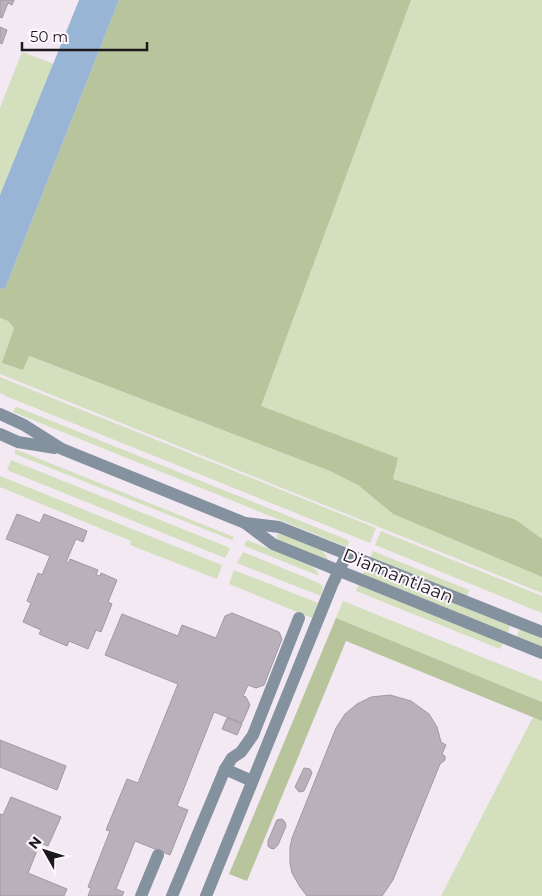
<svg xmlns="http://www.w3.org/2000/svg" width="542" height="896" font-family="Montserrat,sans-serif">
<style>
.green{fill:#d4dfbe}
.forest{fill:#b7c49c}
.water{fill:#98b5d6}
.building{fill:#b9b1ba;stroke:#a198a1}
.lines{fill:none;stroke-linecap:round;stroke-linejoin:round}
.minor{stroke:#84919f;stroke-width:12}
.labels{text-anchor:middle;stroke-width:4;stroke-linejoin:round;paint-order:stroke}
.street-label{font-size:18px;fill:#1c191c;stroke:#fef7ff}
</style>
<rect width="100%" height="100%" fill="#f2e9f3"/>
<!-- green -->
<g class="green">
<polygon points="185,0 542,0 542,547 47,348"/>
<polygon points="22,52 54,64 0,195 0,108"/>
<polygon points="0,318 8,321 14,328 3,363 23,370 28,356 330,471 358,485 393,514 542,577 542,593 0,374"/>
<polygon points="0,377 376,528 370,543 8,397 0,393"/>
<polygon points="17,407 348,540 349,543 347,547 13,412 15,408"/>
<polygon points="15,449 234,537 232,540 15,454"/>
<polygon points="11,460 230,548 225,558 7,470"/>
<polygon points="0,476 222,565 217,579 130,545 131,541 0,487"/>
<polygon points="381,531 542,596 542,613 375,545"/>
<path d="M278 534C292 538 325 545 328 560L278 540 276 536Z"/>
<polygon points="247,540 311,566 316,570 319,575 317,575 245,546 244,546"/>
<polygon points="373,551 469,590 467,597 370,558"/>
<polygon points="243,552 319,583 323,587 321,596 237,563"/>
<polygon points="366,567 510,625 507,635 362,576"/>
<polygon points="234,570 318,603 312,618 229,584"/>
<polygon points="359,585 503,643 500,649 356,591"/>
<polygon points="343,601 542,681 542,702 336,618"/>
<polygon points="520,629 542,639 542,647 516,638"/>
<polygon points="533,717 542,721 542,896 441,896"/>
</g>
<!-- forest -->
<g class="forest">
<polygon points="119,0 411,0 261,406 398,458 393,479 516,520 542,539 542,577 393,514 358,485 330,471 29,356 23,370 2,363 14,328 8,321 0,318 0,288 5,289"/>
<polygon points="336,618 542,702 542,721 346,641 247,881 229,874"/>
</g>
<!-- water -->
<polygon class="water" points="79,0 119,0 5,289 0,288 0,195"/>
<!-- building -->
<g class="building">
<polygon points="0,0 14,0 12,5 8,3 2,18 0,17"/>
<polygon points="0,27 7,30 2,44 0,43"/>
<polygon points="17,514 40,523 44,514 87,531 83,542 76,539 66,562 68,563 70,559 98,570 96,575 100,576 101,573 117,580 108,602 112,604 101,632 96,630 88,649 69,641 67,646 39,634 41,630 23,622 31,603 27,601 38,573 42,575 50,556 6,539"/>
<polygon points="232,613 279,632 282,639 264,685 256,688 248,685 243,696 246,697 250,705 242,723 214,712 177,806 188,810 170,855 135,841 116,889 124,892 122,896 88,896 91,888 88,887 110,831 106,830 127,779 138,783 178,684 105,655 122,614 178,636 182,625 216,638 225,616"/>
<polygon points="390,695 411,701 429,714 437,727 441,742 446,745 442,754 445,756 445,760 440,764 393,880 382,896 307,896 300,887 292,873 290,863 290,847 292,838 336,728 345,714 357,704 371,697"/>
<polygon points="227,718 242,724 237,735 222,729"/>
<polygon points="0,740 66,766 57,790 0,767"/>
<polygon points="304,768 310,769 312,773 304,791 299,792 295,787 296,785"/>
<polygon points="11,797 61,817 48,846 40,843 28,873 67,889 64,896 0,896 0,814 3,815"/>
<polygon points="282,819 285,822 286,826 278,845 274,849 270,848 268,846 268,841 276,822 277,820"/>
</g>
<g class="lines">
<!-- minor -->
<g class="minor">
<polyline points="0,414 24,425 62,449 245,523 273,544 542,653"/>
<polyline points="0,434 18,442 55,448"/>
<polyline points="245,523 279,527 542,632"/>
<polyline points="225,769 232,758 241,752 253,735 299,618"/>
<polyline points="141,896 158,855"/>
<polyline points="172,896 225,769 252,781"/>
<polyline points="206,896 332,585 347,554"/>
</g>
</g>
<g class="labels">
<!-- street labels -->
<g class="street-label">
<text transform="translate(398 576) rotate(22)" y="6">Diamantlaan</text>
</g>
</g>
<!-- north arrow -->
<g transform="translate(45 851) rotate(309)" stroke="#fef7ff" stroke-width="4" paint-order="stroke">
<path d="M0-4L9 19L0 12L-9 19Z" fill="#1c191c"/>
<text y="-8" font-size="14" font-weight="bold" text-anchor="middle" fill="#1c191c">N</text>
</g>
<!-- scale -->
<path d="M22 42v8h125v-8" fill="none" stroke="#1c191c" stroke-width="2.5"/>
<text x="30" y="42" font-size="15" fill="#1c191c" stroke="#fef7ff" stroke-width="4" paint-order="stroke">50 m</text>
</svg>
